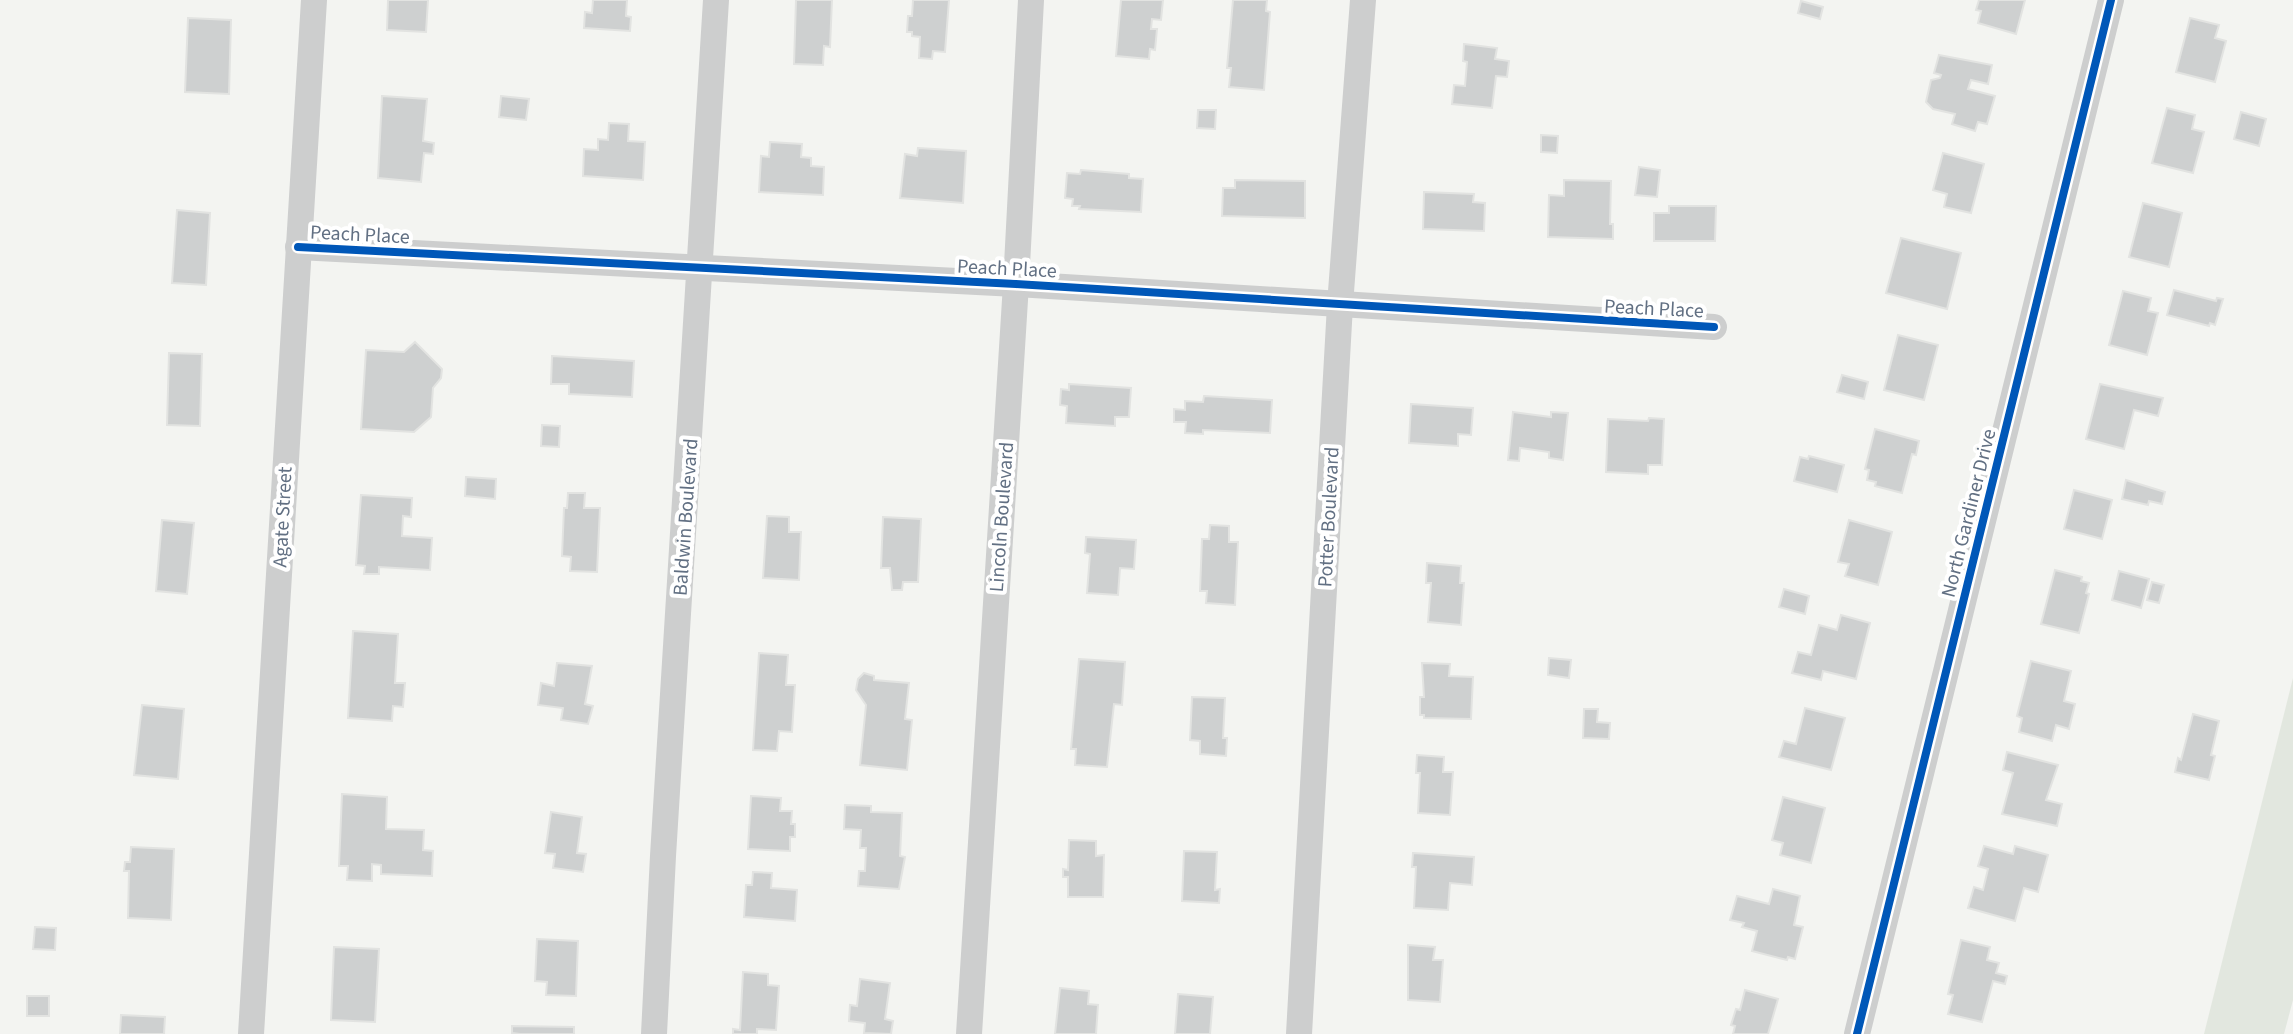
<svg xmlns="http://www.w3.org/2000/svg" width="2293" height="1034" font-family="'Source Sans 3',sans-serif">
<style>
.green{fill:#e2e7df}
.building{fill:#ced0d0;stroke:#e2e3e1;stroke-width:2}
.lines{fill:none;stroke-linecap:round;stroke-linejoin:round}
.street{stroke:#cdcece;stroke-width:26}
.cycleway-casing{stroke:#fff;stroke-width:13}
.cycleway{stroke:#0057b8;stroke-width:8}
.labels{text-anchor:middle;stroke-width:8;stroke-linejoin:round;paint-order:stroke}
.street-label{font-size:20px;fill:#627083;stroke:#fff}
</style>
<rect width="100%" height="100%" fill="#f3f4f1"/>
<!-- green -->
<polygon class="green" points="2293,678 2293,1000 2284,1034 2204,1034"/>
<!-- building -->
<g class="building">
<polygon points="388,0 428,0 426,32 387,30"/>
<polygon points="593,0 627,0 626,16 631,17 630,31 584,28 585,12 592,13"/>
<polygon points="796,0 832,0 830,47 824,46 823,65 794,64"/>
<polygon points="913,0 949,0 945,52 933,51 932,59 919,58 920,37 912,36 912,32 907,32 908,16 912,16"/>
<polygon points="1121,0 1163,0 1161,20 1152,19 1151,29 1157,29 1155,50 1150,49 1149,59 1116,56"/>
<polygon points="1233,0 1267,0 1266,11 1270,12 1264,90 1229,87 1231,68 1227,68"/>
<polygon points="1979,0 2025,0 2016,34 1978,23 1981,11 1976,10"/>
<polygon points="1801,1 1823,7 1820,19 1798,13"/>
<polygon points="188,18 231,20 229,94 185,92"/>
<polygon points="2190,18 2219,25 2215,38 2226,41 2215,82 2176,72"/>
<polygon points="1464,44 1497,48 1495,59 1509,61 1507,77 1496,76 1492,108 1452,104 1454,85 1465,86 1467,62 1463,61"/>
<polygon points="1939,55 1992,65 1988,84 1971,80 1968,89 1995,96 1987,124 1978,122 1975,131 1952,124 1955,114 1933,109 1926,102 1931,80 1940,78 1941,75 1934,73"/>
<polygon points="382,96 427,99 423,141 434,143 433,154 424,153 421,182 378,178"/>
<polygon points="501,96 529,99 526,120 499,117"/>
<polygon points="2167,108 2195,115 2192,129 2204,132 2193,173 2152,163"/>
<polygon points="1198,110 1216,110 1215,129 1197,128"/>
<polygon points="2241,112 2266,119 2259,146 2234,139"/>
<polygon points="609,123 629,124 628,141 645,142 643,180 583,176 584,149 598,150 598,139 608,140"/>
<polygon points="1541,135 1558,136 1557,153 1541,152"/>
<polygon points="770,142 802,144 801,157 811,158 811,166 824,167 823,195 759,192 761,156 769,157"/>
<polygon points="918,148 966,151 963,203 900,198 905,154 917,156"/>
<polygon points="1943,153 1984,164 1971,213 1944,207 1947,194 1933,190"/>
<polygon points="1639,167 1660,170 1657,197 1635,195"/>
<polygon points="1081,170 1129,174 1129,178 1143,179 1141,212 1079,209 1080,206 1072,206 1073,199 1065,198 1067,173 1080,174"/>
<polygon points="1235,180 1305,181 1305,218 1222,216 1223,188 1235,188"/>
<polygon points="1564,180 1611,181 1610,224 1613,224 1613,239 1548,237 1549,195 1564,196"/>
<polygon points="1424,192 1474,194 1473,202 1485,203 1484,231 1423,229"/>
<polygon points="2143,203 2182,213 2169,267 2129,257"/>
<polygon points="1669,206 1716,206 1715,241 1654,241 1654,213 1669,213"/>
<polygon points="177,210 210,213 206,285 172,283"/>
<polygon points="1901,238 1961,253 1947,309 1886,293"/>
<polygon points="2174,290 2216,301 2217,298 2223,299 2215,325 2210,323 2209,326 2167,315"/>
<polygon points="2123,291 2151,298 2148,311 2158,313 2147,355 2109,345"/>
<polygon points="1898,335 1938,345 1924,400 1884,390"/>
<polygon points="415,342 442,369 441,378 433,388 431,417 414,432 361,429 366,350 404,352"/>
<polygon points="169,353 202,354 200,426 167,425"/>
<polygon points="552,356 634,361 632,397 569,394 569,384 551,384"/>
<polygon points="1842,375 1868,382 1864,399 1837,392"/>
<polygon points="1069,384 1131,388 1129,417 1115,417 1115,426 1066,423 1067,406 1060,405 1061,389 1069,390"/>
<polygon points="2100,384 2163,398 2158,416 2134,410 2124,449 2086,439"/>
<polygon points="1204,396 1272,400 1270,433 1203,430 1203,434 1185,433 1186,422 1174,422 1174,409 1185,410 1185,401 1203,402"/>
<polygon points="1411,404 1473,408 1471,435 1458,434 1458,446 1409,443"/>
<polygon points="1513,412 1551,417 1551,412 1568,413 1563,460 1549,458 1549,452 1520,448 1519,461 1508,460"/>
<polygon points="1649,418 1664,419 1662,465 1648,465 1648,474 1606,472 1608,419 1648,421"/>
<polygon points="542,425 560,426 559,447 541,446"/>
<polygon points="1875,429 1919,441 1916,455 1912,454 1902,493 1875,486 1876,482 1867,480 1869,470 1865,469"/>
<polygon points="1809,456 1844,465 1837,492 1794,481 1800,457 1808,459"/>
<polygon points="466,477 496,479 495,499 465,496"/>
<polygon points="2126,480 2165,492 2162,504 2149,501 2148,505 2122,499"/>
<polygon points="2074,490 2112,500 2102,539 2064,529"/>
<polygon points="568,493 585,493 584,508 600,508 597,572 570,571 571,557 562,556 564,508 567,508"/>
<polygon points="361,495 412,498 411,517 403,516 402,536 432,538 430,570 379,567 379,574 364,574 365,566 356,565"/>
<polygon points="767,516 789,517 789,532 801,532 799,580 763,578"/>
<polygon points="883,517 921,519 918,582 903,582 902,590 892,590 890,568 881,568"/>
<polygon points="162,520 194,523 187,594 156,591"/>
<polygon points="1849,520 1892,532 1878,585 1845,576 1849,564 1838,562"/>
<polygon points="1210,525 1229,526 1229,542 1238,542 1235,605 1206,603 1207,591 1200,591 1202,539 1209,539"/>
<polygon points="1086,537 1136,540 1134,569 1120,568 1118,595 1087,593 1090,554 1085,553"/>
<polygon points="1427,563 1461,566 1460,583 1464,583 1461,625 1428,622 1431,583 1426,583"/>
<polygon points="2055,570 2082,577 2081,581 2089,583 2086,593 2089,594 2079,633 2041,624"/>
<polygon points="2119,571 2149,579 2141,608 2112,600"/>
<polygon points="2152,582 2164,585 2159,603 2147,600"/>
<polygon points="1784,589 1809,596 1805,614 1779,607"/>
<polygon points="1841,615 1870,623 1856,679 1823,671 1821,680 1792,673 1798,652 1811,655 1819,625 1837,630"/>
<polygon points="353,631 398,634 395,683 405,683 403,707 393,706 392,721 348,718"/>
<polygon points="759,653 788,655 786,685 795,685 792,732 779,731 777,751 753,750"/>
<polygon points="1549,658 1571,660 1569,678 1548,675"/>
<polygon points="1079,659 1125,662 1122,705 1114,704 1107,767 1075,765 1076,749 1071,749"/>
<polygon points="2031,661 2071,671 2064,701 2075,704 2069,729 2056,725 2052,741 2019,732 2022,718 2017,716"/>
<polygon points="557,663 592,666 585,704 593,706 588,724 561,720 563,708 538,705 541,683 554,686"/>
<polygon points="1422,663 1450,664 1449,676 1473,677 1471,719 1424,718 1424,715 1420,715 1420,697 1424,697"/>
<polygon points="864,673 874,676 874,680 909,683 905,719 912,720 907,770 860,765 866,705 856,690 858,679"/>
<polygon points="1192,697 1225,698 1223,738 1227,738 1226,756 1200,754 1200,741 1190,740"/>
<polygon points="142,705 184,709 178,779 134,775"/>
<polygon points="1805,708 1845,718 1831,770 1779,757 1784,741 1796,744"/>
<polygon points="1584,709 1598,709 1597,722 1610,723 1609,739 1583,738"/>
<polygon points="2193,714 2219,721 2211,755 2215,756 2209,780 2175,772 2178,758 2181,760"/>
<polygon points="2007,752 2058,765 2046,800 2062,804 2057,826 2002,814 2013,773 2003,770"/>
<polygon points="1417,755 1444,757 1443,772 1453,772 1450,815 1418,813 1420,773 1416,773"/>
<polygon points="342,794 387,797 386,829 424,830 423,850 433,851 432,876 381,874 381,865 372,864 372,881 347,880 348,866 339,866"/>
<polygon points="751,796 781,798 780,811 792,811 791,824 795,824 795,837 790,837 790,851 748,849"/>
<polygon points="1783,797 1825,808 1811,863 1780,855 1783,843 1772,840"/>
<polygon points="845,805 871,806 871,812 902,813 900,856 905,857 899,889 858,886 859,871 865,871 866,848 860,848 861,830 844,829"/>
<polygon points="551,812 582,817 577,853 586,854 583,872 553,868 555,854 545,853"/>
<polygon points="1069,840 1096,841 1096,856 1104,855 1103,897 1068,897 1068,877 1063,877 1063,869 1068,870"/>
<polygon points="1984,846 2013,854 2015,846 2048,855 2038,892 2024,888 2015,921 1968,908 1974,887 1983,890 1988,869 1978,866"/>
<polygon points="131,847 174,849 171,920 128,918 129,871 124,871 125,862 130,862"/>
<polygon points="1184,851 1217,852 1215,890 1220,889 1219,903 1182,901"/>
<polygon points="1413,853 1474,857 1472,885 1450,883 1448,910 1414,908 1416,867 1412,867"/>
<polygon points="753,872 772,873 771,888 797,890 795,921 744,917 746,885 752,885"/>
<polygon points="1773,889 1800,896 1794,925 1803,927 1795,959 1788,957 1787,960 1752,951 1757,931 1742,927 1744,923 1730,920 1737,896 1769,904"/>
<polygon points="35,927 56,928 55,950 33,949"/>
<polygon points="537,939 578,941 576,996 546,995 547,982 535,981"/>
<polygon points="1961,940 1990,947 1987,960 1999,963 1996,973 2007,976 2005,984 1993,981 1982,1022 1948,1014 1953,995 1948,994"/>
<polygon points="1408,945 1435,947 1433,960 1443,960 1440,1002 1408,1000"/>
<polygon points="334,947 379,949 375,1022 331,1020"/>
<polygon points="743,972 768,974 768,985 779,986 776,1030 757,1029 757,1034 733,1034 733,1029 740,1030"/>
<polygon points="860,979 890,983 885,1019 893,1021 891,1034 864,1033 865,1023 849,1021 850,1005 857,1006"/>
<polygon points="1060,988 1089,991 1088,1004 1098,1005 1096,1034 1055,1034"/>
<polygon points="1745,990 1778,999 1768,1034 1733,1034 1735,1026 1731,1025 1736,1009 1740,1010"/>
<polygon points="1178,994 1213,997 1210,1034 1175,1034"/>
<rect x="27" y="996" width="22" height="20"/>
<polygon points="121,1015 165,1017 164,1034 120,1034"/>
<polygon points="512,1026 574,1027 574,1034 520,1034 512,1033"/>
</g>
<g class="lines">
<!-- street -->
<g class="street">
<polyline points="298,247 1016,284 1714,327"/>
<polyline points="251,1034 314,0"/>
<polyline points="654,1034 663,856 716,0"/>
<polyline points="969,1034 1016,284 1031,0"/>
<polyline points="1299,1034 1340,305 1363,0"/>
<polyline points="1857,1034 2111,0"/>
</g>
<!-- cycleway casing -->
<g class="cycleway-casing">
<g id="cycleway">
<polyline points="298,247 1016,284 1714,327"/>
<polyline points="1857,1034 2111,0"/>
</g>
</g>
<!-- cycleway -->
<use href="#cycleway" class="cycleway"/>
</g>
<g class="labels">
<!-- street labels -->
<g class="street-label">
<text transform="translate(360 234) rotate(3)" y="7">Peach Place</text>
<text transform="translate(1007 268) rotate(3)" y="7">Peach Place</text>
<text transform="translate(1654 308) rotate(3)" y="7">Peach Place</text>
<text transform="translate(1968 513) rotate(-76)" y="7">North Gardiner Drive</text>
<text transform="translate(282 517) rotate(-87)" y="7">Agate Street</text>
<text transform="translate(685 517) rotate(-86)" y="7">Baldwin Boulevard</text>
<text transform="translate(1001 517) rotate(-86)" y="7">Lincoln Boulevard</text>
<text transform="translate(1328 517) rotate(-87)" y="7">Potter Boulevard</text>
</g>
</g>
</svg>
